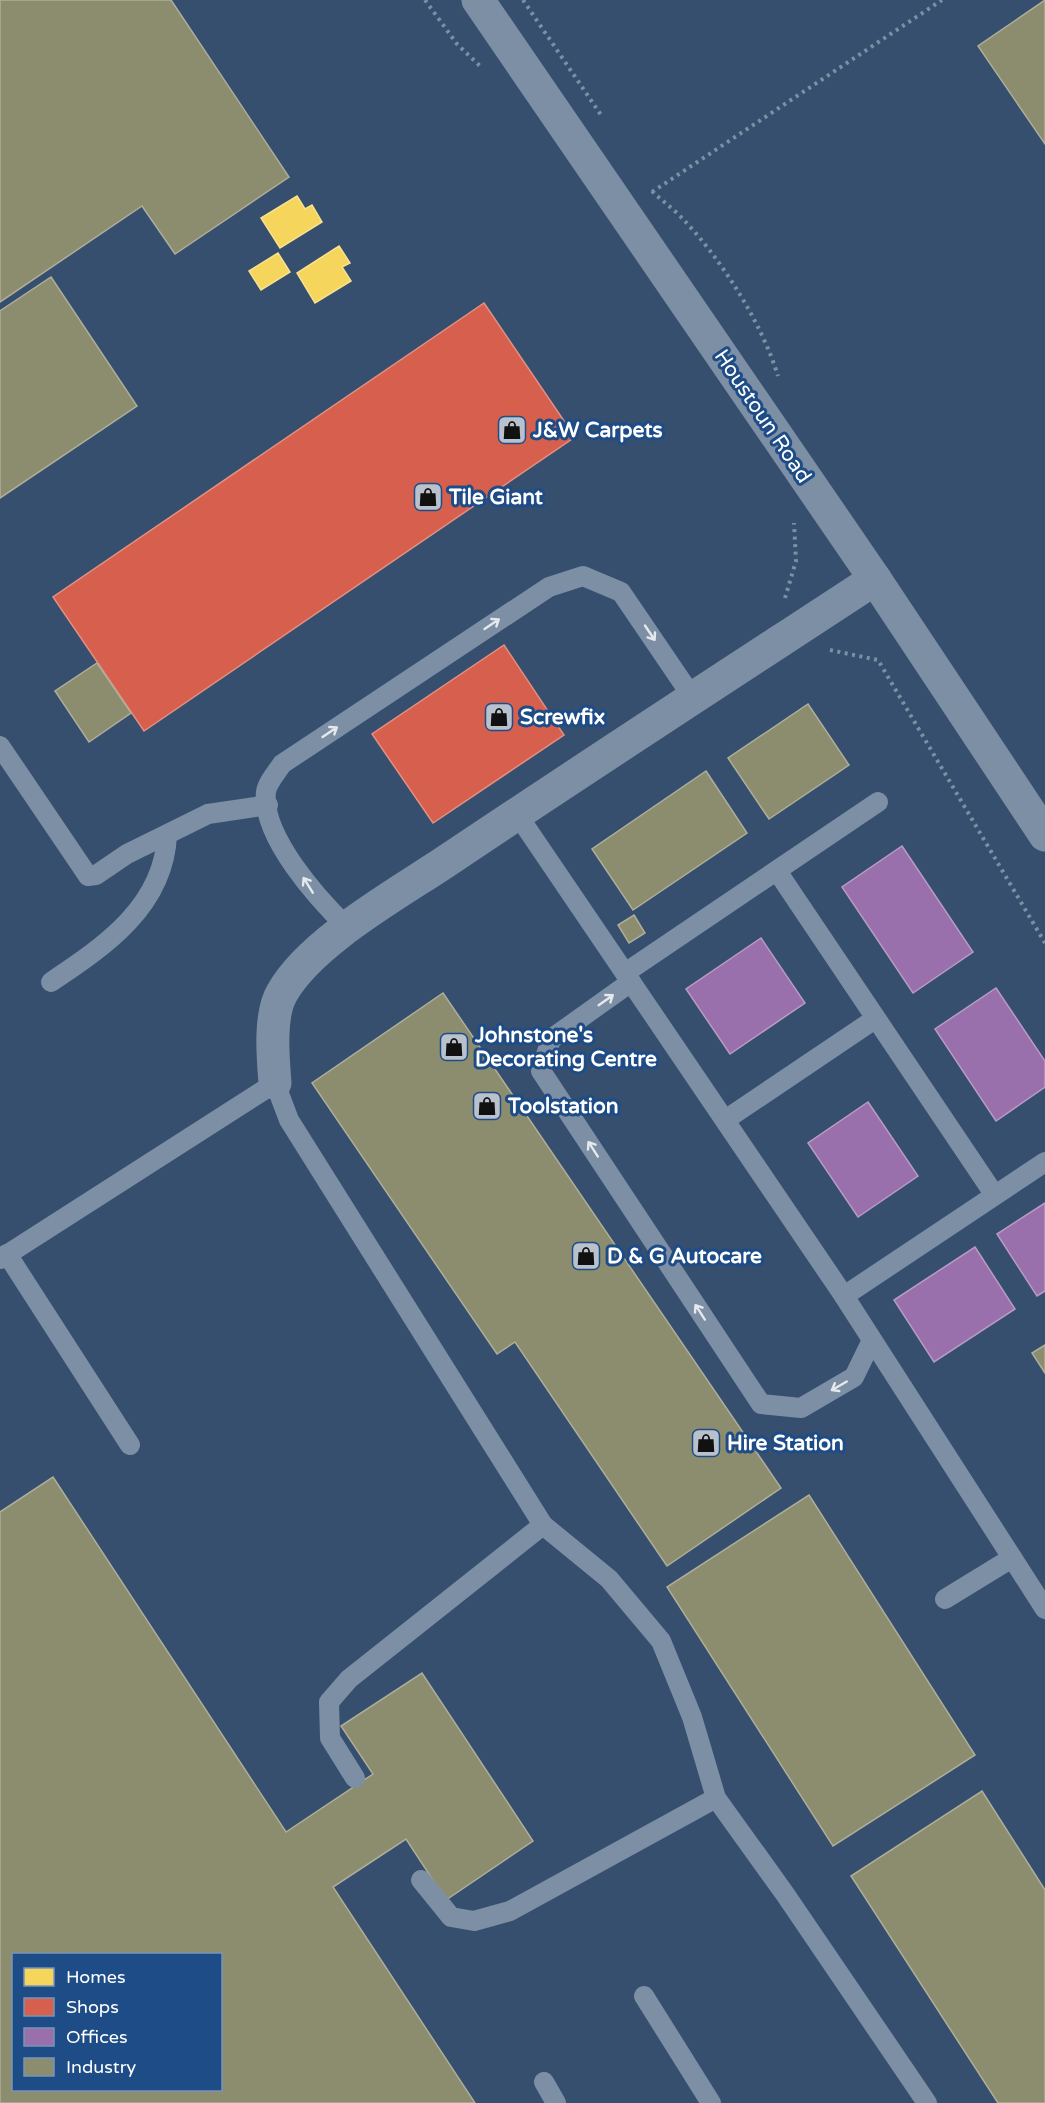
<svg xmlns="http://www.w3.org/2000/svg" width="1045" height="2103" font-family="'Varela Round',sans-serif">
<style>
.homes{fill:#f6d55c;stroke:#f9e28d;stroke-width:1.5}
.shops{fill:#d6604d;stroke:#e29082;stroke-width:1.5}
.offices{fill:#9970ab;stroke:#b89bc4;stroke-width:1.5}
.industry{fill:#8c8c6e;stroke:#aeae9a;stroke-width:1.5;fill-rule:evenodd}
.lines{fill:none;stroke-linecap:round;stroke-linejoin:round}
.path{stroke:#7d8fa4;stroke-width:4;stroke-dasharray:3 4.5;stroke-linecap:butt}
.service{stroke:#7d8fa4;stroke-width:20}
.minor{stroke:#7d8fa4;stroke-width:33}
.tertiary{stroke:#7d8fa4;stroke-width:33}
.oneway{stroke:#e5e9ed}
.labels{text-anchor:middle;stroke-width:6;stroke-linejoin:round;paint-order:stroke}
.street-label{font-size:21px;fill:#fff;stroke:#1e4c86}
.poi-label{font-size:21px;font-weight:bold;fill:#fff;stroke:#1e4c86;text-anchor:start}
</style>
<rect width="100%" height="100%" fill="#364f6e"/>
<!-- homes -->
<g class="homes">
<polygon points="297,196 305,209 312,205 322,222 280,248 261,218"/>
<polygon points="339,246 350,263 342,267 351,281 315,303 297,273"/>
<polygon points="278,253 290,272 261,290 249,271"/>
</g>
<!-- shops -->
<g class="shops">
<polygon points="484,303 575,437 144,731 53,597"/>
<polygon points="504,645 564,735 433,823 372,734"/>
</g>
<!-- offices -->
<g class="offices">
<polygon points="902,846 973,952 913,993 842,887"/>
<polygon points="761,938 805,1003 730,1054 686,989"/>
<polygon points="996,988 1045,1061 1045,1087 996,1121 935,1029"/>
<polygon points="868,1102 918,1176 858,1217 808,1143"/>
<polygon points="1045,1203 1045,1291 1037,1296 997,1234"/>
<polygon points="975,1247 1015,1309 934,1362 894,1300"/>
</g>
<!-- industry -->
<g class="industry">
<polygon points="0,0 171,0 289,177 175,254 142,206 0,302"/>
<polygon points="1045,0 1045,144 978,46"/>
<polygon points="51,277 137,406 0,498 0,311"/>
<polygon points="97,663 131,713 89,742 55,691"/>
<polygon points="808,704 849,765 769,819 728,758"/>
<polygon points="706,771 747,833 633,910 592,849"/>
<polygon points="634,915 645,933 629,943 618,925"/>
<polygon points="443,993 781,1488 667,1566 515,1342 497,1354 312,1083"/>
<polygon points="1045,1345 1045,1373 1032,1353"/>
<path d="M53 1477 286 1832 373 1774 341 1726 422 1673 533 1841 446 1900 406 1839 333 1887 475 2103H0V1512ZM14 1954H220V2090H14Z"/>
<polygon points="809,1495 975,1755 833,1846 667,1587"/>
<polygon points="982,1791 1045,1890 1045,2103 998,2103 851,1876"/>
</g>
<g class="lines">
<!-- path -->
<g class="path">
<polyline points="425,0 457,44 480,66"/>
<polyline points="523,0 601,115"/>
<path d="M652 191C661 200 671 207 680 216 720 257 761 321 778 376"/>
<polyline points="652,192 942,0"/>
<polyline points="785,598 796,561 794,523"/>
<polyline points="830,650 878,660 1045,943"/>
</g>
<!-- service -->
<g class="service">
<polyline points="0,746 88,876 96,875 127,854 208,814 268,805"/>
<polyline points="517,814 844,1296 1045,1609"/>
<polyline points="777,871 994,1194"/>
<path d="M348 928C318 899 261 836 266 792 267 783 277 772 282 764L549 587 583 576 621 592 693 698"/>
<polyline points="625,973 878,802"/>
<path d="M51 982C105 946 164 906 167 835"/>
<polyline points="631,982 551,1039 541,1071 761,1404 801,1408 854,1377 872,1340"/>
<polyline points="725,1120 875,1019"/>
<polyline points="7,1254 130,1445"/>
<polyline points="0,1259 275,1083 289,1120 543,1525 609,1579 661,1641 692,1717 716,1798 785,1894 927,2103"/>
<polyline points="844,1296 1045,1162"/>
<polyline points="945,1599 1012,1558"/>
<polyline points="355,1778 330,1738 329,1702 349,1679 543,1525"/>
<polyline points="421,1880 451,1917 474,1921 510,1911 716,1798"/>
<polyline points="644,1996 711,2103"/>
<polyline points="544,2082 556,2103"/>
</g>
<!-- minor -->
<path class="minor" d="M275 1083C273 1058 269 1015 282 993 311 941 401 892 451 858 591 764 733 672 875 579"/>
<!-- tertiary -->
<polyline class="tertiary" points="478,0 875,579 1045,835"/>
</g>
<!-- one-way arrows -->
<defs><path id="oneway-shaft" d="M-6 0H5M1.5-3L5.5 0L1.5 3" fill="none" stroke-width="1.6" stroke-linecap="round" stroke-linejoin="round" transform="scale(1.5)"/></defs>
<g class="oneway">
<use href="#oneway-shaft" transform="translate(492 624) rotate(-34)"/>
<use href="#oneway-shaft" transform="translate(650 633) rotate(56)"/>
<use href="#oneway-shaft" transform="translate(330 732) rotate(-34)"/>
<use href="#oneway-shaft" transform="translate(308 885) rotate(-122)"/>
<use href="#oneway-shaft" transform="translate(606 1000) rotate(-35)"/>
<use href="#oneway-shaft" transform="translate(593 1149) rotate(-123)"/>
<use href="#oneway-shaft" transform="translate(700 1312) rotate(-123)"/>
<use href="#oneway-shaft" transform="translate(839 1386) rotate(150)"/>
</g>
<!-- icons -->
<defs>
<g id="shop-square" transform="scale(1.5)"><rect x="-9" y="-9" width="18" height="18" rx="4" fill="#b9c1cc" stroke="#1e4c86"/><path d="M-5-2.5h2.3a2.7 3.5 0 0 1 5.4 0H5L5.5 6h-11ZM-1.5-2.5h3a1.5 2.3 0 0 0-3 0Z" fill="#111"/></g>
</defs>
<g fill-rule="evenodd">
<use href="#shop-square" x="512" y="430"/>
<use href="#shop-square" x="428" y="497"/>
<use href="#shop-square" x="499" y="717"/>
<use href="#shop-square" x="454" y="1047"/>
<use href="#shop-square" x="487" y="1106"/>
<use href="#shop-square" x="586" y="1256"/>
<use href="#shop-square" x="706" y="1443"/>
</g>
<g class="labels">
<!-- street labels -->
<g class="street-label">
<text transform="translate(763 416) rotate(56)" y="7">Houstoun Road</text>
</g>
<!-- poi labels -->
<g class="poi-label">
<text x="533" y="437">J&amp;W Carpets</text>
<text x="449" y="504">Tile Giant</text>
<text x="520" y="724">Screwfix</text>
<text x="475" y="1042">Johnstone's<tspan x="475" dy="24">Decorating Centre</tspan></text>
<text x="508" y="1113">Toolstation</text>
<text x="607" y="1263">D &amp; G Autocare</text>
<text x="727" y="1450">Hire Station</text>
</g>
</g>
<!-- legend -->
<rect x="12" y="1953" width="210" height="138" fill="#1e4c86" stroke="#7894b6" stroke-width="1.5"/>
<rect x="24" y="1968" width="30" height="18" fill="#f6d55c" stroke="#7894b6" stroke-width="1.5"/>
<text x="66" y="1983" font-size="18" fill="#ffffff">Homes</text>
<rect x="24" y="1998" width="30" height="18" fill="#d6604d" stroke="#7894b6" stroke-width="1.5"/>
<text x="66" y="2013" font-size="18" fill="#ffffff">Shops</text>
<rect x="24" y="2028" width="30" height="18" fill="#9970ab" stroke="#7894b6" stroke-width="1.5"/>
<text x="66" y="2043" font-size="18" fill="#ffffff">Offices</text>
<rect x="24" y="2058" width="30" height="18" fill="#8c8c6e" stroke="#7894b6" stroke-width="1.5"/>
<text x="66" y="2073" font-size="18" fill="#ffffff">Industry</text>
</svg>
